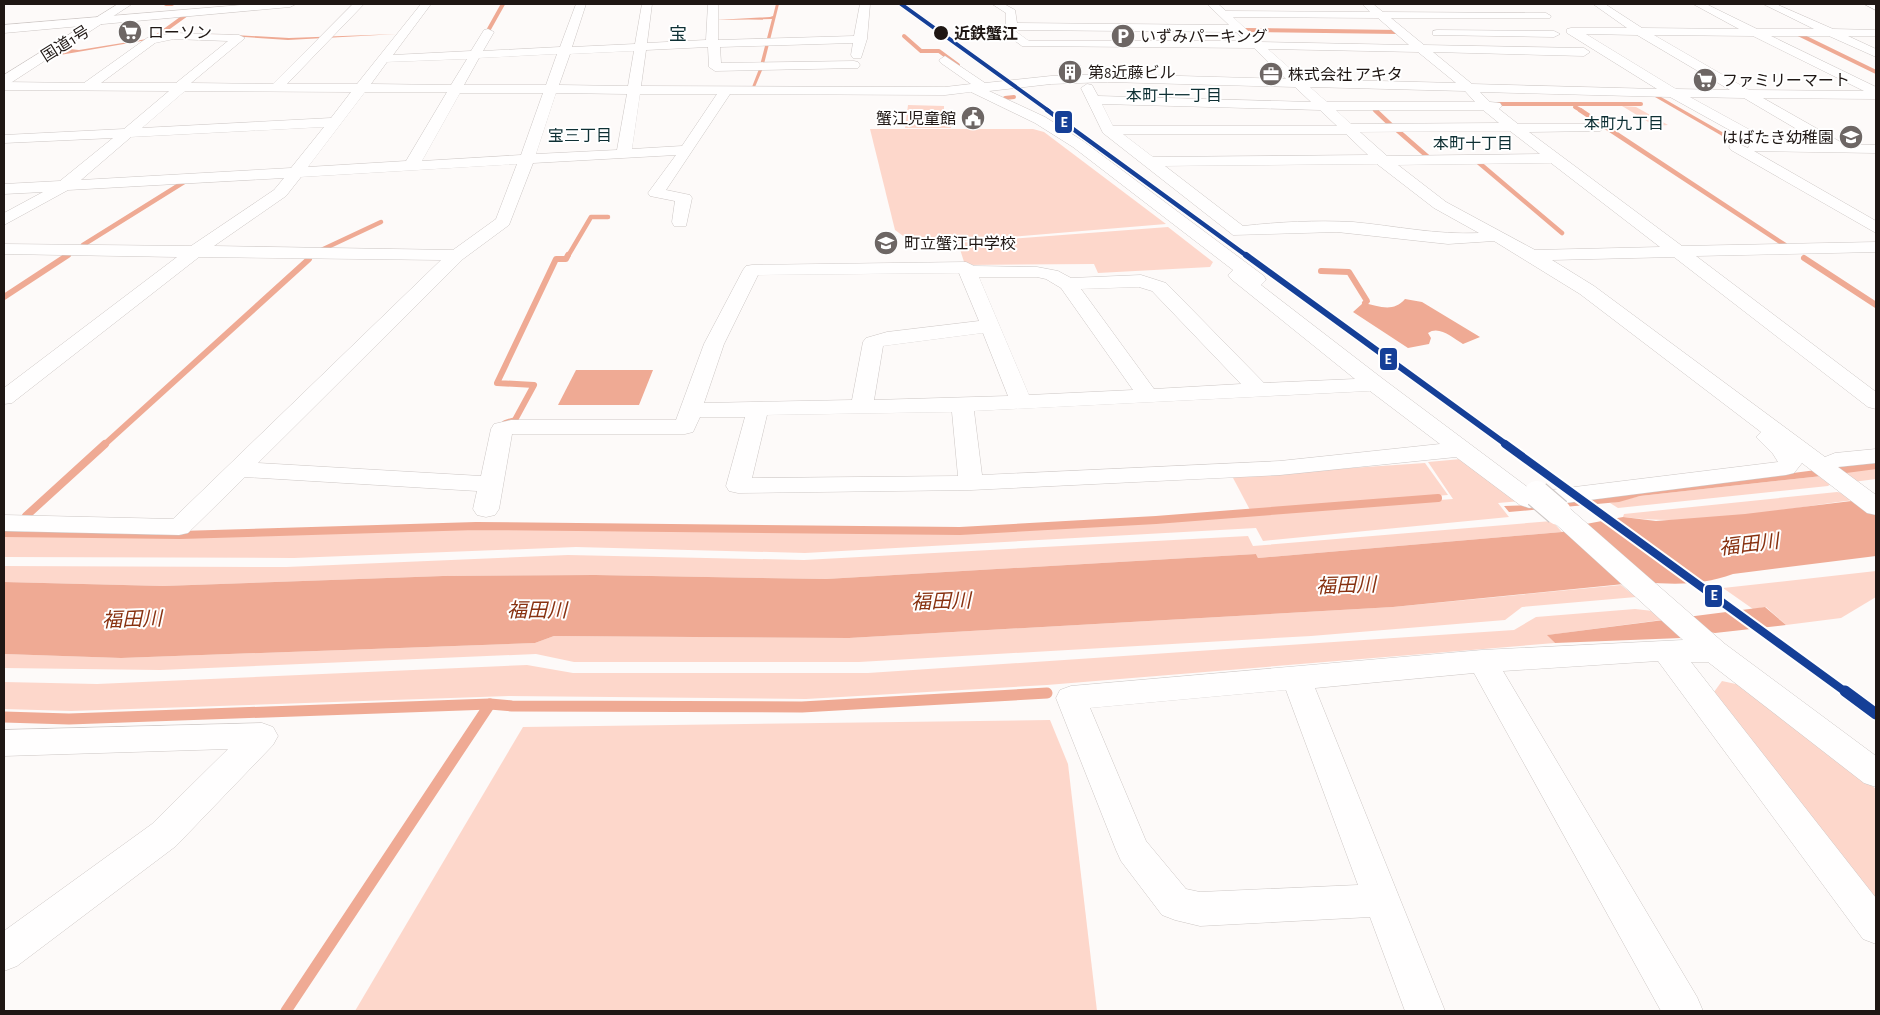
<svg xmlns="http://www.w3.org/2000/svg" width="1880" height="1015" font-family="'Alegreya Sans','Noto Sans JP',sans-serif">
<style>
.green{fill:#fdd7cb}
.water{fill:#efaa94}
.lines{fill:none;stroke-linecap:round;stroke-linejoin:round}
.stream-far4{stroke:#efaa94;stroke-width:4}
.stream-far3{stroke:#efaa94;stroke-width:4.5}
.stream-far2{stroke:#efaa94;stroke-width:6}
.stream-far1{stroke:#efaa94;stroke-width:8}
.stream{stroke:#efaa94;stroke-width:11}
.minor-casing{stroke:#cdc7c5;stroke-width:1}
.major-casing{stroke:#cdc7c5;stroke-width:1}
.highway-casing{stroke:#cdc7c5;stroke-width:1}
.minor{fill:#fffefe;fill-rule:evenodd}
.major{fill:#fffefe;fill-rule:evenodd}
.highway{fill:#fffefe;fill-rule:evenodd}
.minor-bridge-casing{stroke:#cdc7c5;stroke-width:28;stroke-linecap:butt}
.minor-bridge{stroke:#fffefe;stroke-width:26}
.rail-1-far4-casing{stroke:#fff;stroke-width:5.5}
.rail-1-far3-casing{stroke:#fff;stroke-width:7}
.rail-1-far2-casing{stroke:#fff;stroke-width:9}
.rail-1-far1-casing{stroke:#fff;stroke-width:12}
.rail-1-casing{stroke:#fff;stroke-width:14}
.rail-1-far4{stroke:#153f97;stroke-width:4}
.rail-1-far3{stroke:#153f97;stroke-width:4.5}
.rail-1-far2{stroke:#153f97;stroke-width:6}
.rail-1-far1{stroke:#153f97;stroke-width:8}
.rail-1{stroke:#153f97;stroke-width:11}
.stop-dot{fill:#1f1714;stroke:#fff;stroke-width:2}
.labels{text-anchor:middle;stroke-width:4;stroke-linejoin:round;paint-order:stroke}
.far-poi-label{font-size:16px;fill:#1f1714;stroke:#fff;text-anchor:start}
.far-stop-label{font-size:16px;font-weight:bold;fill:#1f1714;stroke:#fff;text-anchor:start}
.far-street-label{font-size:16px;fill:#1f1714;stroke:#fff}
.far-neighbourhood-label{font-size:16px;fill:#0e3034;stroke:#fff}
.far-quarter-label{font-size:18px;fill:#0e3034;stroke:#fff}
.water-label{font-size:20px;font-style:italic;fill:#883211;stroke:#fff}
.line-badge{stroke:#fff;stroke-width:2}
.badge-label{font-size:14px;text-anchor:middle;font-weight:bold;fill:#fff}
</style>
<rect width="100%" height="100%" fill="#fdfaf9"/>
<!-- green -->
<g class="green">
<polygon points="908,105 944,106 944,112 951,112 951,128 905,128"/>
<polygon points="1622,106 1636,107 1668,125 1655,126"/>
<polygon points="870,129 1033,129 1044,132 1166,224 963,241 910,241 895,230"/>
<polygon points="1168,227 1213,262 1210,267 1098,273 1094,264 965,265 958,243"/>
<polygon points="1472,458 1521,501 1498,503 1509,517 1263,541 1256,528 805,553 576,547 294,558 4,557 4,535 145,538 235,536 481,528 961,533 1159,521 1453,499 1428,462"/>
<polygon points="1425,463 1448,495 1250,510 1232,476"/>
<polygon points="1876,466 1876,479 1853,482 1839,471"/>
<polygon points="1822,476 1832,483 1828,486 1618,508 1610,503 1640,496"/>
<path d="M1837 492 1848 494 1854 500C1780 509 1698 527 1623 517L1624 514Z"/>
<polygon points="1552,521 1562,532 1258,558 1256,554 826,579 595,575 443,576 163,586 4,582 4,566 286,567 568,555 804,560 1248,536 1253,546"/>
<polygon points="1876,571 1876,597 1841,618 1786,625 1766,607 1753,609 1723,588"/>
<polygon points="1621,585 1636,597 1522,607 1505,620 1311,636 859,662 574,662 536,654 160,670 4,668 4,654 121,658 535,643 554,636 849,638 1393,607"/>
<polygon points="1635,609 1653,611 1661,620 1548,635 1555,643 1047,685 806,699 509,696 71,711 4,709 4,682 97,684 527,665 573,673 868,673 1514,630 1536,617"/>
<polygon points="1722,681 1745,686 1876,789 1876,903 1714,692"/>
<polygon points="1050,720 1068,764 1097,1011 355,1011 523,727"/>
</g>
<!-- water -->
<g class="water">
<polygon points="776,4 779,4 763,68 755,87 752,87 759,69 772,19 716,20 770,17 773,16"/>
<polygon points="178,34 216,34 289,38 397,34 288,40 214,35 176,35 60,55 69,49 79,50"/>
<polygon points="1655,97 1661,97 1743,144 1736,144"/>
<path d="M1405 299 1422 302 1480 337 1463 344C1453 338 1439 325 1428 333L1431 338 1429 344 1408 348 1353 312 1363 303C1379 306 1393 313 1405 299Z"/>
<polygon points="576,370 653,370 639,405 558,405"/>
<polygon points="1816,470 1822,476 1640,496 1619,502 1509,512 1504,506 1535,505 1600,498"/>
<path d="M1876 498V556L1733 574C1703 585 1675 585 1644 582L1393 607 849 638 554 636 535 643 121 658 4 654V582L163 586 443 576 595 575 826 579 1256 554 1258 558 1562 532 1586 524 1623 517 1656 521 1745 514Z"/>
<polygon points="1765,607 1786,625 1715,633 1704,631 1681,638 1555,643 1547,635"/>
</g>
<g class="lines">
<!-- stream-far4 -->
<g class="stream-far4">
<polyline points="166,4 172,4"/>
<polyline points="489,29 503,4"/>
<polyline points="1246,30 1398,32"/>
<polyline points="1796,33 1876,72"/>
<polyline points="157,36 186,15"/>
<polyline points="904,36 921,51 939,51 958,65"/>
<polyline points="1005,98 1014,97"/>
<polyline points="1498,104 1641,104"/>
<polyline points="1372,107 1377,111"/>
<polyline points="1575,107 1582,111"/>
</g>
<!-- stream-far3 -->
<g class="stream-far3">
<polyline points="1375,110 1393,127"/>
<polyline points="1580,110 1785,245"/>
<polyline points="1397,130 1428,157"/>
<polyline points="1478,162 1562,233"/>
<polyline points="83,245 184,182"/>
<polyline points="317,252 381,222"/>
<polyline points="66,256 69,254"/>
<polyline points="568,256 591,217 608,217"/>
</g>
<!-- stream-far2 -->
<g class="stream-far2">
<polyline points="1804,258 1876,305"/>
<polyline points="1321,271 1349,272 1367,301 1365,303"/>
<polyline points="4,297 68,255"/>
<polyline points="505,423 515,420 534,385 497,383 556,259 566,259 568,255"/>
<polyline points="104,445 309,259"/>
</g>
<!-- stream-far1 -->
<g class="stream-far1">
<polyline points="1838,470 1876,465"/>
<polyline points="26,516 105,444"/>
<polyline points="4,533 180,535 476,526 960,531 1156,520 1438,498"/>
</g>
<!-- stream -->
<g class="stream">
<polyline points="4,717 69,719 490,704 512,706 802,707 1047,693"/>
<polyline points="286,1011 490,704"/>
</g>
<!-- minor casing -->
<g class="minor-casing">
<g id="minor">
<path d="M353 4H364L287 84H357L421 4H431L393 55 471 51 484 30 488 29 494 32 483 51 560 47 576 4H586L572 47 635 44 642 4H652L647 43 706 40 708 4H718V40L854 36 860 4H870L867 39 861 58H853L851 55 853 43 720 47 721 63 854 61 858 62 860 65 858 68 715 71 709 67 708 47 646 50 641 86 945 87 971 84 941 63 939 60 945 56 985 83 1051 76 1108 74 1286 79 1254 48 1022 46 1003 32 1001 30 1006 25V13L992 4H1004L1015 10 1017 23 1229 25 1207 4H1218L1226 11 1370 12 1362 4H1373L1383 12 1546 13 1551 16 1550 18H1391L1424 45 1584 48 1590 52 1584 56 1433 52 1472 84 1657 89 1567 33V29L1571 28H1627L1593 4H1605L1642 28 1739 29 1693 4H1706L1757 29H1814L1763 4H1776L1833 29 1876 30V36H1848L1876 49V57L1829 36H1771L1876 87V99L1763 98 1844 144 1876 145V153L1754 151 1876 221V233L1731 150 1729 147 1731 144 1736 143 1748 148 1750 144 1753 143 1670 97 1480 92 1490 102 1500 103 1502 106 1499 109 1518 124H1605L1607 127 1600 131 1529 132 1682 246 1876 242V252L1696 256 1876 392V409L1868 407 1674 257 1552 260 1594 286 1825 457 1835 453 1876 449V463L1838 467 1876 495V515L1867 513 1802 463 1794 473 1786 475 1558 504 1567 506 1725 644 1876 756V787L1864 783 1708 662H1691L1876 898V944L1863 939 1658 661 1503 671 1697 997 1703 1011H1661L1474 673 1315 688 1445 1011H1405L1370 917 1200 926 1175 920 1162 915 1121 861 1116 850 1056 698 1060 690 1071 686 1482 650 1683 640 1549 518 1545 512 1549 506 1558 504 1529 508 1520 505 1456 457 1280 475 971 490 738 493 729 491 726 486 745 417H700L693 432 685 434H512L499 509 495 515 486 517 477 515 473 509 477 491 245 477 188 533 179 535 4 531V515L173 519 441 260 199 257 12 403 4 404V388L177 257 4 254V244L191 246 274 190 284 178 68 190 4 225V213L43 192 4 194V184L60 181 113 138 4 143V135L124 129 169 91 4 90V82L84 83 147 38 174 33 239 35 245 38 191 83 273 84ZM1233 17 1378 18 1409 45 1260 42ZM1014 30 1236 32 1246 41H1029ZM1586 34 1637 35 1730 90 1676 89ZM1654 35 1753 36 1864 91 1749 90ZM174 39 228 41 176 83H101L155 43ZM1268 49 1418 52 1456 83 1302 79ZM634 51 628 86 559 85 570 54ZM557 54 546 85H464L479 58ZM467 59 451 85 371 84 387 62ZM1108 82 1295 87 1311 102 1098 96 1092 85 1087 84 1081 88 1103 133 1233 235 1337 232 1448 244 1494 241 1580 294 1761 432 1756 437 1773 454 1778 462 1534 492 1383 379 1261 285 1266 280 1264 276 1083 141 1045 117 989 91 1051 84ZM1310 87 1465 91 1475 102H1327ZM185 91 351 92 331 118 142 128ZM365 92H447L406 161 308 167ZM971 92 1035 123 1073 147 1233 270 1228 275 1231 279 1355 379 1264 383 1166 283 1141 275 1071 278 1058 271 1037 267 974 266 966 262 752 265 746 266 743 270 704 344 676 420H511L494 424 491 429 481 476 258 463 463 259 509 225 533 163 676 155 648 193 650 196 675 201 672 222 674 226H686L692 198 690 195 666 190 730 94 945 95ZM460 93H543L521 155 422 161ZM556 93 627 94 617 150 536 154ZM640 94H717L682 146 632 149ZM1690 97 1744 98 1822 144 1774 143ZM1102 104 1320 110 1337 126H1113ZM1336 110H1483L1499 123 1351 124ZM324 127 291 168 81 180 131 137ZM1510 131 1540 154 1387 156 1360 132ZM1123 134H1346L1368 155 1153 157ZM1551 163 1660 247 1535 250 1446 202 1398 165ZM517 164 496 219 453 250 214 246 286 196 301 177ZM1377 164 1434 208 1479 233C1436 235 1396 226 1353 222 1316 220 1279 222 1243 226L1165 166ZM959 273 979 321 887 332 866 338 863 342 852 400 704 403 724 344 758 275ZM979 277H1037L1046 279 1061 288 1133 390 1029 395ZM1139 287 1152 291 1241 384 1154 389 1081 289ZM983 333 1008 396 874 400 883 346ZM1370 391 1440 444 1280 461 982 475 974 411ZM952 412 958 476 752 478 767 415ZM1286 690 1358 885 1200 892 1186 889 1146 841 1090 708Z"/>
<polygon points="1864,4 1876,4 1876,10"/>
<polygon points="1437,30 1554,31 1560,34 1554,37 1433,35 1433,31"/>
<polygon points="262,723 273,727 278,736 273,745 176,846 17,966 4,971 4,931 152,824 228,749 4,756 4,730"/>
</g>
</g>
<!-- major casing -->
<g class="major-casing">
<polygon id="major" points="253,4 296,4 290,7 4,33 4,25"/>
</g>
<!-- highway casing -->
<g class="highway-casing">
<polygon id="highway" points="118,4 132,4 9,84 4,85 4,75"/>
</g>
<!-- minor -->
<use href="#minor" class="minor"/>
<!-- major -->
<use href="#major" class="major"/>
<!-- highway -->
<use href="#highway" class="highway"/>
<!-- minor-bridge casing -->
<g class="minor-bridge-casing">
<polyline id="minor-bridge" points="1537,494 1558,512"/>
</g>
<!-- minor-bridge -->
<use href="#minor-bridge" class="minor-bridge"/>
<!-- rail-1-far4 casing -->
<g class="rail-1-far4-casing">
<polyline id="rail-1-far4" points="901,4 1049,111"/>
</g>
<!-- rail-1-far3 casing -->
<g class="rail-1-far3-casing">
<polyline id="rail-1-far3" points="1047,110 1247,256"/>
</g>
<!-- rail-1-far2 casing -->
<g class="rail-1-far2-casing">
<polyline id="rail-1-far2" points="1246,255 1507,445"/>
</g>
<!-- rail-1-far1 casing -->
<g class="rail-1-far1-casing">
<polyline id="rail-1-far1" points="1505,444 1847,693"/>
</g>
<!-- rail-1 casing -->
<g class="rail-1-casing">
<polyline id="rail-1" points="1845,691 1876,714"/>
</g>
<!-- rail-1-far4 -->
<use href="#rail-1-far4" class="rail-1-far4"/>
<!-- rail-1-far3 -->
<use href="#rail-1-far3" class="rail-1-far3"/>
<!-- rail-1-far2 -->
<use href="#rail-1-far2" class="rail-1-far2"/>
<!-- rail-1-far1 -->
<use href="#rail-1-far1" class="rail-1-far1"/>
<!-- rail-1 -->
<use href="#rail-1" class="rail-1"/>
</g>
<!-- icons -->
<defs>
<g id="supermarket-disc" transform="scale(1.25)"><circle r="9.5" fill="#6d6664" stroke="#fff"/><path d="M-6-5.5h2.5l.6 2H6L4.5 2H-2.5L-4.4-4H-6ZM-1.5 3.2a1.3 1.3 0 1 0 .1 0ZM3 3.2a1.3 1.3 0 1 0 .1 0Z" fill="#fff"/></g>
<g id="parking-disc" transform="scale(1.25)"><circle r="9.5" fill="#6d6664" stroke="#fff"/><path d="M-3.5-5.5H1a3.5 3.5 0 0 1 0 7H-1V5.5H-3.5ZM-1-3.4V-.6H.8a1.4 1.4 0 0 0 0-2.8Z" fill="#fff"/></g>
<g id="building-disc" transform="scale(1.25)"><circle r="9.5" fill="#6d6664" stroke="#fff"/><path d="M-4-6H4V6H1V3H-1V6H-4ZM-2.5-4.3h1.7v1.8h-1.7ZM.8-4.3h1.7v1.8H.8ZM-2.5-1h1.7V.8h-1.7ZM.8-1h1.7V.8H.8Z" fill="#fff"/></g>
<g id="office-disc" transform="scale(1.25)"><circle r="9.5" fill="#6d6664" stroke="#fff"/><path d="M-6-3h4V-5.5h4V-3h4V5H-6ZM-1-4.5V-3h2v-1.5ZM-6 0V1H6V0Z" fill="#fff"/></g>
<g id="civic-disc" transform="scale(1.25)"><circle r="9.5" fill="#6d6664" stroke="#fff"/><path d="M-.6-6.5H3V-4.5H.6V-3L4-1V1h2V6H-6V1h2V-1L-.6-3ZM-1.2 2.5V6h2.4V2.5Z" fill="#fff"/></g>
<g id="school-disc" transform="scale(1.25)"><circle r="9.5" fill="#6d6664" stroke="#fff"/><path d="M0-5L7-2L0 1L-7-2ZM-4 1L0 2.5L4 1V4Q0 6-4 4Z" fill="#fff"/></g>
</defs>
<g fill-rule="evenodd">
<use href="#supermarket-disc" x="130" y="32"/>
<use href="#parking-disc" x="1123" y="36"/>
<use href="#building-disc" x="1070" y="72"/>
<use href="#office-disc" x="1271" y="74"/>
<use href="#supermarket-disc" x="1705" y="80"/>
<use href="#civic-disc" x="973" y="118"/>
<use href="#school-disc" x="1851" y="137"/>
<use href="#school-disc" x="886" y="243"/>
</g>
<!-- markers -->
<circle class="stop-dot" cx="941" cy="33" r="8"/>
<g class="labels">
<!-- far-poi labels -->
<g class="far-poi-label">
<text x="148" y="38">ローソン</text>
<text x="1140" y="42">いずみパーキング</text>
<text x="1088" y="78">第8近藤ビル</text>
<text x="1288" y="80">株式会社 アキタ</text>
<text x="1722" y="86">ファミリーマート</text>
<text x="956" y="124" text-anchor="end">蟹江児童館</text>
<text x="1834" y="143" text-anchor="end">はばたき幼稚園</text>
<text x="904" y="249">町立蟹江中学校</text>
</g>
<!-- far-stop labels -->
<g class="far-stop-label">
<text x="954" y="39">近鉄蟹江</text>
</g>
<!-- far-street labels -->
<g class="far-street-label">
<text transform="translate(65 43) rotate(-32)" y="6">国道1号</text>
</g>
<!-- far-neighbourhood labels -->
<g class="far-neighbourhood-label">
<text x="1174" y="101">本町十一丁目</text>
<text x="1624" y="129">本町九丁目</text>
<text x="580" y="141">宝三丁目</text>
<text x="1473" y="149">本町十丁目</text>
</g>
<!-- far-quarter labels -->
<g class="far-quarter-label">
<text x="678" y="40">宝</text>
</g>
<!-- water labels -->
<g class="water-label">
<text transform="translate(1749 544) rotate(-7)" y="7">福田川</text>
<text transform="translate(1346 585) rotate(-2)" y="7">福田川</text>
<text transform="translate(941 601) rotate(-2)" y="7">福田川</text>
<text x="537" y="617">福田川</text>
<text transform="translate(132 619) rotate(-2)" y="7">福田川</text>
</g>
</g>
<g class="line-badge">
<rect x="1054" y="110" width="19" height="24" rx="5" fill="#153f97"/>
<rect x="1379" y="347" width="19" height="24" rx="5" fill="#153f97"/>
<rect x="1704" y="584" width="19" height="24" rx="5" fill="#153f97"/>
</g>
<g class="badge-label">
<text x="1064" y="127">E</text>
<text x="1388" y="364">E</text>
<text x="1714" y="600">E</text>
</g>
<!-- border -->
<rect width="1880" height="1015" fill="none" stroke="#1f1714" stroke-width="10"/>
</svg>
